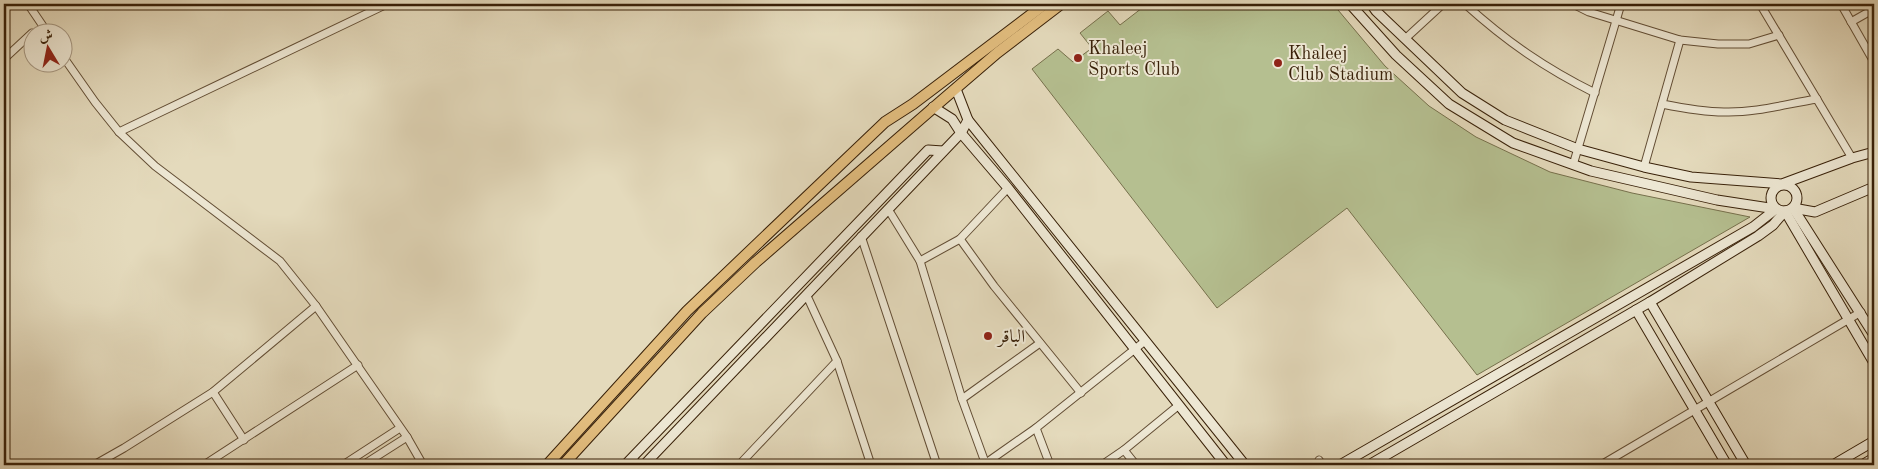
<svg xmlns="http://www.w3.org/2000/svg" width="1878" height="469" font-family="'Old Standard TT',Amiri,serif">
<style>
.green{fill:#b5bf90;stroke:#76704c}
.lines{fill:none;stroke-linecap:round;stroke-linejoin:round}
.street-casing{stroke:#634e35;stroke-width:9}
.secondary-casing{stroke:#382008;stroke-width:11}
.primary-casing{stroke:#382008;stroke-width:12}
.street{stroke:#ede7d3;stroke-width:7}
.secondary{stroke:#ede7d3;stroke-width:9}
.primary{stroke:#e2bd7e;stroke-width:10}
.poi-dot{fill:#8f2418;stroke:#ede7d3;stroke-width:2}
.labels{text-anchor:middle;stroke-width:4;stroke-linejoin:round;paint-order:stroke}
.poi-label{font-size:18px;fill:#382008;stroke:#ede7d3;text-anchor:start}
</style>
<rect width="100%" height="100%" fill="#e4dabc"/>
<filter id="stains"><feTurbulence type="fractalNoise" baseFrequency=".004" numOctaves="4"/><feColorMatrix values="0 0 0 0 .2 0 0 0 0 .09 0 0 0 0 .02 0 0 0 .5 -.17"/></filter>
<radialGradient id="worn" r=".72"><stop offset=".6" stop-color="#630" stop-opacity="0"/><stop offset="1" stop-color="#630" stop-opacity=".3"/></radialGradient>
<!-- green -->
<polygon class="green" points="1139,4 1333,4 1385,66 1429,106 1476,137 1550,172 1632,193 1750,217 1477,375 1347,208 1217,308 1032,69 1058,49 1073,62 1092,48 1080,33 1108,11 1120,25 1142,8"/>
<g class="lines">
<!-- street casing -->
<g class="street-casing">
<g id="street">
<polyline points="28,4 47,32"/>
<path d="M1465 4C1507 42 1545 68 1595 93"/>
<polyline points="1573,4 1589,12 1680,40 1718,44 1749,44 1779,35"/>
<polyline points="1760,4 1852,158"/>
<polyline points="1841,4 1874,62"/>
<polyline points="1851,22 1874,9"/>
<polyline points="1405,39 1443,4"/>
<polyline points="62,55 95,102 119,132 155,166 280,261 316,306"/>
<polyline points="4,59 32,33"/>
<path d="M1662 104C1682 108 1703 112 1724 112 1755 113 1786 104 1817 99"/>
<polyline points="119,132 387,4"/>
<polyline points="1573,165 1621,4"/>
<polyline points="1644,167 1680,40"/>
<polyline points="888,209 920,261 962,399 986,465"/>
<polyline points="861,236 937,465"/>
<polyline points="960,239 994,286 1081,393"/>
<polyline points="920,261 960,239 1008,188"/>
<polyline points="807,296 837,361 871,465"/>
<polyline points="213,392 244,440"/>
<polyline points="962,399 1040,343"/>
<polyline points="1036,428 1050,465"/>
<polyline points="1124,450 1136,465"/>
<polyline points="632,458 639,465"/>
<polyline points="1319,460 1322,465"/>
<polyline points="986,463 1036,428 1145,341"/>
<polyline points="94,465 124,448 213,392 316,306 407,437 423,465"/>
<polyline points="204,465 358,365"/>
<polyline points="343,465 400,428"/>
<polyline points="363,465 407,437"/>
<polyline points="739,465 837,361"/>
<polyline points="1102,465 1124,450 1179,405"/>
<polyline points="1601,465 1861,312"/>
</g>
</g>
<!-- secondary casing -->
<g class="secondary-casing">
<g id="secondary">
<polyline points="1350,4 1396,55 1449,104 1513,143 1591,171 1717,200 1776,209"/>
<polyline points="1371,4 1376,11 1462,93 1505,120 1578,149 1644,167 1691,177 1782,184 1852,158 1874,152"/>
<polyline points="956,89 968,120 1245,465"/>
<polyline points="933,107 952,119 961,133 1008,188 1226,465"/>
<circle cx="1784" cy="198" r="13"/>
<polyline points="1793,208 1874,335"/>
<polyline points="1793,208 1815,212 1874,187"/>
<polyline points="1650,302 1746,465"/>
<polyline points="1636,310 1727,465"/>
<polyline points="625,465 928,150 943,151"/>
<polyline points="644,465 961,133 968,120"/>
<polyline points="1340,465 1753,227 1776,209"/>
<polyline points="1369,465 1650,302 1758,236 1773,225 1785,211 1874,363"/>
<polyline points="1833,465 1874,441"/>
<polyline points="1862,465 1874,458"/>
</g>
</g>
<!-- primary casing -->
<g class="primary-casing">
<g id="primary">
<polyline points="547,465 687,311 885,122 913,104 1045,4"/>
<polyline points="563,465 702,313 756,262 940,102 997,53 1061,4"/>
</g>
</g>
<!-- street -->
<use href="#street" class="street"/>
<!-- secondary -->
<use href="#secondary" class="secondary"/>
<!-- primary -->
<use href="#primary" class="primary"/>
</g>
<!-- markers -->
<g class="poi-dot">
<circle cx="1078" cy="58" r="5"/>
<circle cx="1278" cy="63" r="5"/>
<circle cx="988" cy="336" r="5"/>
</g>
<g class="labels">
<!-- poi labels -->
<g class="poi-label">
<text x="1088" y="54">Khaleej<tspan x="1088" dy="21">Sports Club</tspan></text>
<text x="1288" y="59">Khaleej<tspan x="1288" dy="21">Club Stadium</tspan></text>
<text x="998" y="342">الباقر</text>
</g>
</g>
<!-- margin -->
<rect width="1878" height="469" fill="none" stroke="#e4dabc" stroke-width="20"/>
<rect x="5" y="5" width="1868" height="459" fill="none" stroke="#382008" stroke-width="2.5"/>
<rect x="10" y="10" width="1858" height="449" fill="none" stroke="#382008"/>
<!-- north arrow -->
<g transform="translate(48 48) rotate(350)"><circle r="24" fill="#ede7d3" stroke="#a59782"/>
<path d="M0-4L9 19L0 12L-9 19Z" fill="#8f2418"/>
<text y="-8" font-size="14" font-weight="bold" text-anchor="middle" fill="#382008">ش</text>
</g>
<rect width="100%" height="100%" filter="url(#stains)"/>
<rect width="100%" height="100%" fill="url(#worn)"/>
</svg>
